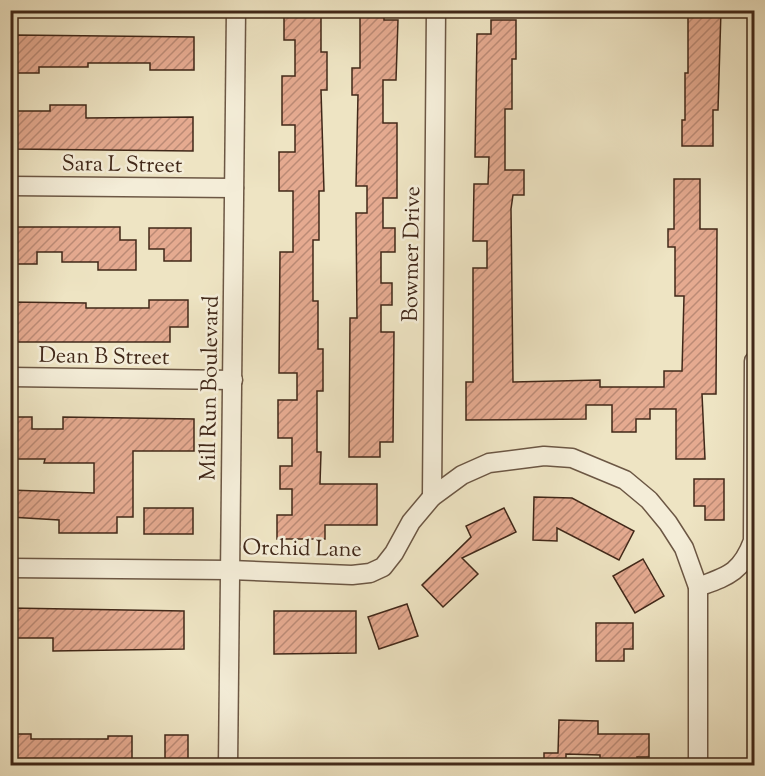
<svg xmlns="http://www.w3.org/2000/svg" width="765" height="776" font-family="'Sorts Mill Goudy',serif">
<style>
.building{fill:url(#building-hatch);stroke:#412819;stroke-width:1.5}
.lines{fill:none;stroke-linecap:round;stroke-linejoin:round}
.street-casing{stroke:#6c5744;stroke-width:21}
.street{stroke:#f4edd8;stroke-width:18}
.labels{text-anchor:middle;stroke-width:5;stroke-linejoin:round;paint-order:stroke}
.street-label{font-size:22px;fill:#412819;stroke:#f4edd8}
</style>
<defs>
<pattern id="building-hatch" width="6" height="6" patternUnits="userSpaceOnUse" patternTransform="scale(1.5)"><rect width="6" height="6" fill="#e5aa90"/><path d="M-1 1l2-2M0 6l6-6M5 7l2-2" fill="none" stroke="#bb8a75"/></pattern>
</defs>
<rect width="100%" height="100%" fill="#eee4c3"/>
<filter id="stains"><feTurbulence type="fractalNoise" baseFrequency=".00333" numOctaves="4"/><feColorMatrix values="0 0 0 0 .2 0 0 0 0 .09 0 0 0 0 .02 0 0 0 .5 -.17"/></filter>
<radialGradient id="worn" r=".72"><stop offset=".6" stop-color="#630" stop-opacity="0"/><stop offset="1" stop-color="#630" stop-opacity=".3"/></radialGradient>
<!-- building -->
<g class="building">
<polygon points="296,10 321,10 321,52 327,52 327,90 321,90 324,191 319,191 319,240 313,240 313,301 318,301 318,349 323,349 323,391 317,391 317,452 321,452 320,484 377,484 377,525 325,525 325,539 277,539 277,515 292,515 292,489 280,489 280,466 292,466 292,438 278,438 278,400 297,400 297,373 279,373 280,252 293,252 293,191 279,191 279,152 295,152 295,125 282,125 282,76 295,76 295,40 284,40 284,15 296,15"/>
<polygon points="360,10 384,10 384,20 398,20 396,80 383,80 383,123 397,123 397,198 383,198 383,228 395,228 395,252 381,252 381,283 392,283 392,305 381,305 381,332 394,332 393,442 380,442 380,457 349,457 350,318 357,318 356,213 367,213 367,186 356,186 358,95 352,95 352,68 360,68"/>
<polygon points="688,10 721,10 718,110 713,110 713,146 682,146 682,120 685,120 685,73 688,73"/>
<polygon points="491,20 516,20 516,59 512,59 512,109 505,109 505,170 524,170 524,195 513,195 511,209 513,382 600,380 600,387 664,387 664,371 682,371 684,296 675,296 675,247 668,247 668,229 674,229 674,179 700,179 700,229 717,229 716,394 702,394 705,459 676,459 676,409 650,409 650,419 636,419 636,432 612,432 612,405 586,405 586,419 466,420 466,382 473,382 473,268 487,268 487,241 473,241 474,184 488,184 489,157 475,157 477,34 491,34"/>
<polygon points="15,35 194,37 194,70 150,70 150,63 88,63 88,67 39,67 39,73 10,73 10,47 15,47"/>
<polygon points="50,105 86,105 86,118 193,117 193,151 14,149 10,111 50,111"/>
<polygon points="10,227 120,227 120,240 136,240 136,270 98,270 98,262 62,262 62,252 37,252 37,264 10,264"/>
<polygon points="149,228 191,228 191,261 164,261 164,249 149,249"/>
<polygon points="149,300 188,300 188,327 170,327 170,342 12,342 10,302 86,303 86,308 149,308"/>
<polygon points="10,417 32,417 32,429 63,429 63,417 194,419 194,451 133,451 133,517 117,517 117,533 59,533 59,520 10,517 10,490 94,493 94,463 44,463 45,459 10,459"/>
<polygon points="694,479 724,479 724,520 705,520 705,506 694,506"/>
<polygon points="534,497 572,498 634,531 619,560 557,528 557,541 533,540"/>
<rect x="144" y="508" width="49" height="26"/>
<polygon points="504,508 516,532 462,558 478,574 443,607 422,585 471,537 466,526"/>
<polygon points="643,559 664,596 635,613 613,576"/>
<polygon points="407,604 418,636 379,649 368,617"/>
<polygon points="10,608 184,611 184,649 53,651 53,638 10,638"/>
<polygon points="274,611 356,611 356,653 274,654"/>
<polygon points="596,623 633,623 633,649 624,649 624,661 596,661"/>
<polygon points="559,720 598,721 598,734 649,734 649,757 637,757 637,765 600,765 600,755 566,754 566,765 544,765 544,753 558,753"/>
<polygon points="10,734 31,734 31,739 108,739 108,736 132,736 132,765 10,765"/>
<rect x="165" y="735" width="23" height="30"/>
</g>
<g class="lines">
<!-- street casing -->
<g class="street-casing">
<g id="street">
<polyline points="10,186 234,188"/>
<polyline points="10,377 233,380"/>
<polyline points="432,497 436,10"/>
<polyline points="10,568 230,570 352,575 370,573 383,567 394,553 411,522 432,497 462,475 489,463 544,456 572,458 625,480 649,500 668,523 684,548 698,587 698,766"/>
<path d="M698 587C728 576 741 573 753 541L754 361"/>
<polyline points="228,766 236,10"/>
</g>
</g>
<!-- street -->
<use href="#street" class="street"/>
</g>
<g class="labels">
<!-- street labels -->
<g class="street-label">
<text transform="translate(122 163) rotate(1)" y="8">Sara L Street</text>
<text transform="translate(410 254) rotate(-89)" y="8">Bowmer Drive</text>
<text transform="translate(104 355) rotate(1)" y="8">Dean B Street</text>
<text transform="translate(208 388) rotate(-89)" y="8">Mill Run Boulevard</text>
<text transform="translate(302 547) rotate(1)" y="8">Orchid Lane</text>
</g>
</g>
<!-- margin -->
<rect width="765" height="776" fill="none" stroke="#eee4c3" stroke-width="36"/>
<rect x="12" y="12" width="741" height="752" fill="none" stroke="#412819" stroke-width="3"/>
<rect x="18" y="18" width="729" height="740" fill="none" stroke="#412819" stroke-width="1.5"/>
<rect width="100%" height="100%" filter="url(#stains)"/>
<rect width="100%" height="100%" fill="url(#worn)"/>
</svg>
